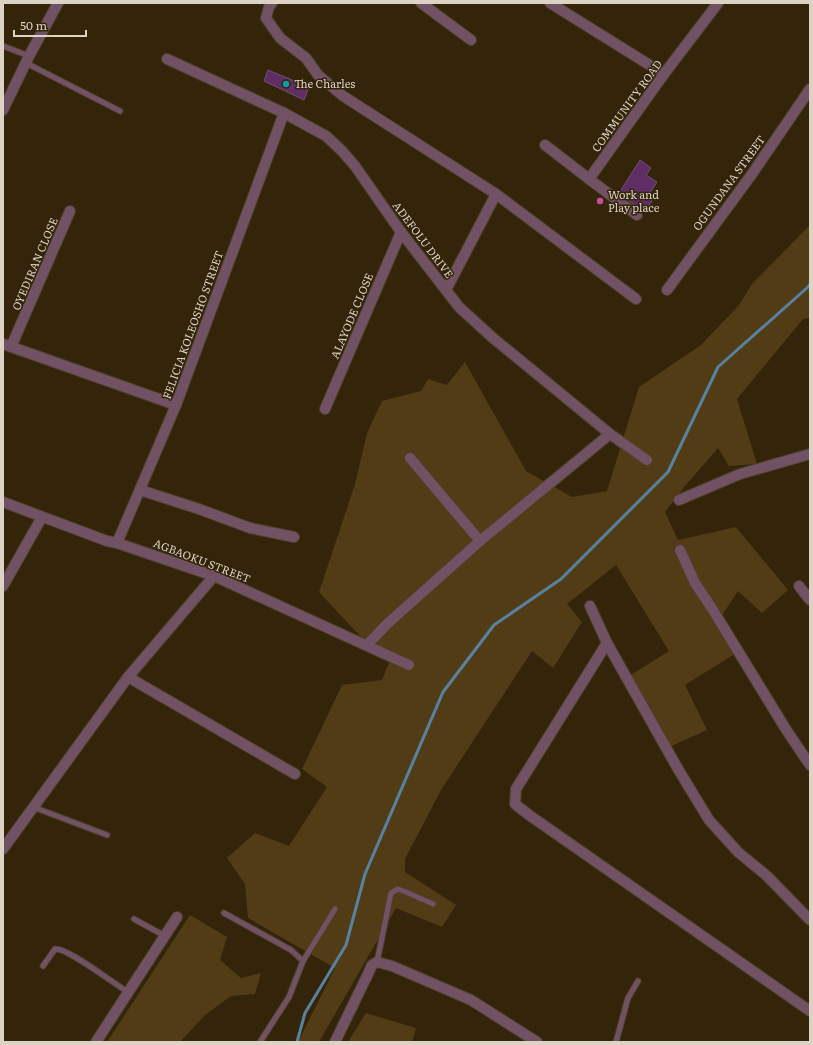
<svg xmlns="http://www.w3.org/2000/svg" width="813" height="1045" font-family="Literata,serif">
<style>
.green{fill:#523c16}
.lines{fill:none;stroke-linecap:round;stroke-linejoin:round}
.stream{stroke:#5882a2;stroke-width:3}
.building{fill:#5f2e65;stroke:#69546c}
.service-casing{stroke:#4e4028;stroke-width:7}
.minor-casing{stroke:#4e4028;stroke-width:12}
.service{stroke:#715264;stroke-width:5}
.minor{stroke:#715264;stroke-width:10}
.culture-dot{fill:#0f9aa8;stroke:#33240a;stroke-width:1.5}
.hotel-dot{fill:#d1479c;stroke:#33240a;stroke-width:1.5}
.labels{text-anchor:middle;stroke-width:3;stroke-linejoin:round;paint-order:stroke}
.poi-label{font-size:11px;fill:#ddd3c5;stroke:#33240a;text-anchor:start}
.street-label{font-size:11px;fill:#ddd3c5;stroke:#33240a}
</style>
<rect width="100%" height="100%" fill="#33240a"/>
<!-- green -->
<g class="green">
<polygon points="810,225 810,318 803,319 737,399 757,464 729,466 718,448 685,486 665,512 678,540 736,527 788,590 762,613 738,591 719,620 738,652 685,685 707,730 667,748 626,678 669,651 616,565 567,604 582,622 553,668 532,651 441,790 405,859 405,872 456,905 442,927 396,908 319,1042 298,1042 335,968 248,918 245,884 227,858 255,833 289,846 327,787 302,769 342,685 382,680 393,653 359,635 319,592 355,484 367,433 382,401 421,391 428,379 447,385 465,362 526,471 572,497 607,491 639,387 701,345 739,305 752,284"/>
<polygon points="190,915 227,937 220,960 241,978 261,973 255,994 231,996 205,1015 180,1042 107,1042"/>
<polygon points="366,1013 416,1028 412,1042 348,1042"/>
</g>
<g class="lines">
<!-- stream -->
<polyline class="stream" points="297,1042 305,1013 346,945 365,874 443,692 494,625 561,579 668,472 718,367 808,287 810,284"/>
</g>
<!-- building -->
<g class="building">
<polygon points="268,70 309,87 304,100 264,81"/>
<polygon points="640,160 651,168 646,175 657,182 650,193 655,196 644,213 641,210 619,193"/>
</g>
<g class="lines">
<!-- service casing -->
<g class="service-casing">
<g id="service">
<polyline points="3,46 29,56"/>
<polyline points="26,63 120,111"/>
<polyline points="33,807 107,835"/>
<polyline points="224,913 291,950 303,961 289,997 260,1042"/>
<polyline points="134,919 165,936"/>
<polyline points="303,961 335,909"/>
<polyline points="377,962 391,893 398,889 406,892 433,904"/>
<path d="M43 966 55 949C67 947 114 984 128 992"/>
<polyline points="616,1042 628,998 638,981"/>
</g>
</g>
<!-- minor casing -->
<g class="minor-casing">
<g id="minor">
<polyline points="272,3 269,7 266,18 280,38 306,58 318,75 343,96 496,194 636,299"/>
<polyline points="421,3 471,40"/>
<polyline points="550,3 664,74"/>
<polyline points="167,59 284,113 326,136 342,151 355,166 401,232 459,307 493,338 610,434 647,460"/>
<polyline points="3,110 29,56 58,3"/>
<polyline points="545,145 589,179 664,74 718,3"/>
<polyline points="589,179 637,215"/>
<polyline points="446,290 496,194"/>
<polyline points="667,290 752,174 810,89"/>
<polyline points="3,344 176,405"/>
<polyline points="11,347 70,211"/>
<polyline points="325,409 401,232"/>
<polyline points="410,458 480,541"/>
<polyline points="140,490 199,509 250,528 294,537"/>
<polyline points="679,500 740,474 810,454"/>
<polyline points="3,502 107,541 117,543 214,576 409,665"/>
<polyline points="117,543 176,405 284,113"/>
<polyline points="680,550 695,583 711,607 787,731 810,765"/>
<polyline points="3,586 42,517"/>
<polyline points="799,586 810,600"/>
<polyline points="590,606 607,643 678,769 709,820 738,852 767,876 810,920"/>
<polyline points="607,643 516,789 515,804 529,815 810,1011"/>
<polyline points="367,645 387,624 480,541 610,434"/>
<polyline points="128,677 295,774"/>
<polyline points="3,849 128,677 214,576"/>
<polyline points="96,1042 177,917"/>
<polyline points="335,1042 367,976 372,965 377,962 392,966 471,1000 537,1042"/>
</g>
</g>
<!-- service -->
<use href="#service" class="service"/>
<!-- minor -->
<use href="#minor" class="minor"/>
</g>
<!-- markers -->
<circle class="culture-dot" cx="286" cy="84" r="4"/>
<circle class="hotel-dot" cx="600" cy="201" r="4"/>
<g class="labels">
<!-- poi labels -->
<g class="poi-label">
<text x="294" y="88">The Charles</text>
<text x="608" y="199">Work and<tspan x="608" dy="13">Play place</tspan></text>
</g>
<!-- street labels -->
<g class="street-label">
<text transform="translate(627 106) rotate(-54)" y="4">COMMUNITY ROAD</text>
<text transform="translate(729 183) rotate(-54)" y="4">OGUNDANA STREET</text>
<text transform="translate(423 240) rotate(53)" y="4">ADEFOLU DRIVE</text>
<text transform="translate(35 264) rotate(-67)" y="4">OYEDIRAN CLOSE</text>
<text transform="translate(352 316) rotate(-67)" y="4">ALAYODE CLOSE</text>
<text transform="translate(193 325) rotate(-70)" y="4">FELICIA KOLEOSHO STREET</text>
<text transform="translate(202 561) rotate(21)" y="4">AGBAOKU STREET</text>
</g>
</g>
<!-- border -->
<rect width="813" height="1045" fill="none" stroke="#ddd3c5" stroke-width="8"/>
<!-- scale -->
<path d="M14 30v6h72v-6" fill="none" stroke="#ddd3c5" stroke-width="2"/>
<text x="20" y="30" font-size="12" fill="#ddd3c5" stroke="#33240a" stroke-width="3" paint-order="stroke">50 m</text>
</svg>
